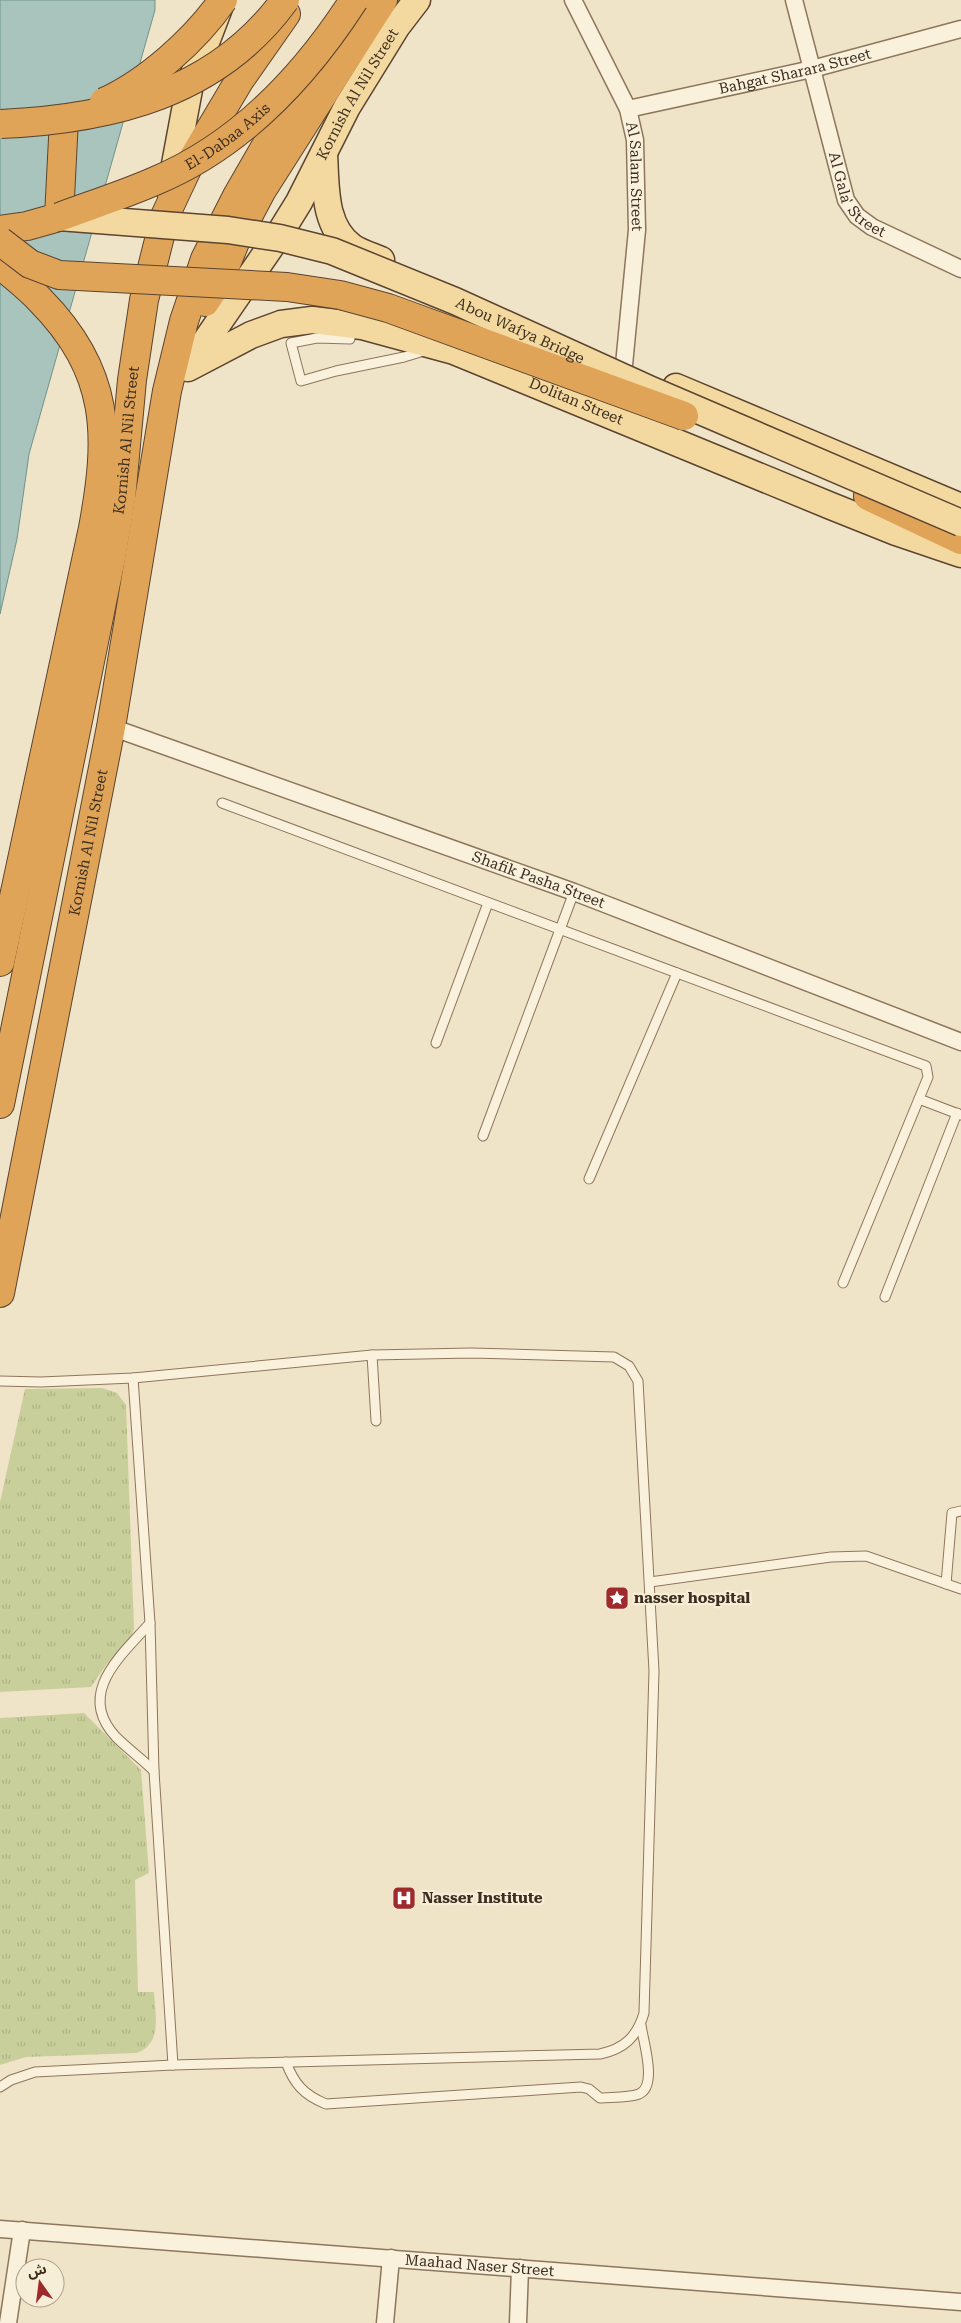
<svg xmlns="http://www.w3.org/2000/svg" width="961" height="2323" font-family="'Roboto Serif','Noto Sans Arabic',serif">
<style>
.grass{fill:url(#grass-tufts)}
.water{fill:#a9c4bc;stroke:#6f938a}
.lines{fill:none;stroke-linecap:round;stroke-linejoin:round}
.lane-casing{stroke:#8d765c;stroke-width:11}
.street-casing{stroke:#8d765c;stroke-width:19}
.primary-casing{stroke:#5b4430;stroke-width:29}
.highway-casing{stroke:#5b4430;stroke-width:30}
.lane{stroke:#faf1dc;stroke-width:9}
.street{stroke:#faf1dc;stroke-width:16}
.primary{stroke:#f3d9a0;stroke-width:26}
.highway{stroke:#e0a458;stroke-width:28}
.primary-bridge-casing{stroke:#5b4430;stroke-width:29;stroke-linecap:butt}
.highway-bridge-casing{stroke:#5b4430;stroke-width:30;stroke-linecap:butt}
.primary-bridge{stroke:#f3d9a0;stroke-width:26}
.highway-bridge{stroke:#e0a458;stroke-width:28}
.labels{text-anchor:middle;stroke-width:4.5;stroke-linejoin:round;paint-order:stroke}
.street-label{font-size:15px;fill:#3d2e20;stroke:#f7eed8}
.poi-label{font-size:15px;font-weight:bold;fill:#3d2e20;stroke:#f7eed8;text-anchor:start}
</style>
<defs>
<pattern id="grass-tufts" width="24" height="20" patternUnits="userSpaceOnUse" patternTransform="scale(1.25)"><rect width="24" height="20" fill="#c9cf9b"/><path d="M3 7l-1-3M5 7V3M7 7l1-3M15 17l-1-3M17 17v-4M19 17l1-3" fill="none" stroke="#aeb285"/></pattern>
</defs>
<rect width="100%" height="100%" fill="#f0e4c8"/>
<!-- grass -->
<g class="grass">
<polygon points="102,1388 117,1393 126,1405 134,1629 131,1637 106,1665 91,1687 0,1692 0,1502 25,1389"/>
<path d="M84 1713 141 1770 149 1873 135 1880 138 1992H154C155 2014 163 2043 137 2053L26 2057 0 2065V1718Z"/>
</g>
<!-- water -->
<polygon class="water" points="0,0 155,0 155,10 29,454 17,539 0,614"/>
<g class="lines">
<!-- lane casing -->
<g class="lane-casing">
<g id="lane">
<polyline points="350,326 350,339 317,338 291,343 301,381 336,371 404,357 427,350"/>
<polyline points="222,803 926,1066 928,1077 843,1283"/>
<polyline points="436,1043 488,903"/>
<polyline points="919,1099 961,1115"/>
<polyline points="483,1136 574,892"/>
<polyline points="589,1179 677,973"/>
<polyline points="885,1297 957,1113"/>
<polyline points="372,1355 376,1421"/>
<polyline points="133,1378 150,1623 154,1771 173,2065"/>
<path d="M0 1381 41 1382 133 1378 372 1355 471 1353 614 1357 629 1366 638 1381 654 1671 644 2013C637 2037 624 2049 600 2054L173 2065 35 2072 11 2080 0 2087"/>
<polyline points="650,1582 831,1557 866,1556 961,1589"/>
<polyline points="946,1584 952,1513 961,1511"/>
<path d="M150 1623C122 1655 75 1693 116 1737 128 1749 142 1759 154 1771"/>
<path d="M286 2062C294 2084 304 2095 326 2104L581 2087 589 2089 600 2098C612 2097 628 2098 639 2094 658 2086 643 2041 641 2025"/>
</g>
</g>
<!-- street casing -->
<g class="street-casing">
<g id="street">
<path id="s1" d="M573 0 628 109 635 140 637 230 624 365"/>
<path id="s2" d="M794 0 846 200 857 216 872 227 961 269"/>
<path id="s3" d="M628 109 812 69 961 29"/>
<path id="s4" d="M111 727 574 892 961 1042"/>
<path id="s5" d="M0 2229 961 2302"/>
<polyline points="8,2323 22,2230"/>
<polyline points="385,2323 391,2258"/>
<polyline points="518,2323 520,2268"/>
</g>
</g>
<!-- primary casing -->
<g class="primary-casing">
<g id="primary">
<path d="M324 154C326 186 323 226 352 247 361 253 372 256 381 260"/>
<polyline points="170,191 190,84 219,8"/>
<path id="s6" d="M190 364 278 236 299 202 347 107 397 26 417 0"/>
<path id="s7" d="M188 368 251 335 281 324 312 320 362 326 454 351 831 506 896 532 961 554"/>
<polyline points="676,387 961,507"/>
</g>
</g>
<!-- highway casing -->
<g class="highway-casing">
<g id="highway">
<polyline points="0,230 27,226 59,217 64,119"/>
<path d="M0 264C13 276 28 287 40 300 111 372 110 435 93 528L0 962"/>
<polyline points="205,302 220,279 238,235 262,190 383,0"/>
<polyline points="868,496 961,540"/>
<path id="s8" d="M0 1104 111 558 121 499 132 380 144 300 165 216 188 167 239 81 286 14"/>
<path id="s9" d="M0 1293 111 727 167 391 184 321 205 259 237 196 308 73"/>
</g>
</g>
<!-- lane -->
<use href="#lane" class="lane"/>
<!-- street -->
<use href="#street" class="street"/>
<!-- primary -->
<use href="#primary" class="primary"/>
<!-- highway -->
<use href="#highway" class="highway"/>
<!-- primary-bridge casing -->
<g class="primary-bridge-casing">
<g id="primary-bridge">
<path id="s10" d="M59 217 228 230 280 238 332 251 455 301 649 389 961 523"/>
</g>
</g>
<!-- highway-bridge casing -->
<g class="highway-bridge-casing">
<g id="highway-bridge">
<path d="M104 102C147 83 196 39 223 0"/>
<path d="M1 124C111 119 217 94 285 0"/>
<path id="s11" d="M59 217C91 205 123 195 155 181 239 146 305 76 354 0"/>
<polyline points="0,241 30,264 59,275 287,287 340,295 388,308 684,416"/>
</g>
</g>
<!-- primary-bridge -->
<use href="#primary-bridge" class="primary-bridge"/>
<!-- highway-bridge -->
<use href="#highway-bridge" class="highway-bridge"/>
</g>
<!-- icons -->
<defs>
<g id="sight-square" transform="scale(1.25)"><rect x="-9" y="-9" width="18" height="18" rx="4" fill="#9e2a2b" stroke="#f7eed8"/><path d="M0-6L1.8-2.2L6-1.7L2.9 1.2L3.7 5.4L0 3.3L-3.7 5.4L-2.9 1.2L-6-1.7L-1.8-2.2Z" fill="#fff"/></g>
<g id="hospital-square" transform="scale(1.25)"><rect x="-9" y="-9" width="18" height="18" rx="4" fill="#9e2a2b" stroke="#f7eed8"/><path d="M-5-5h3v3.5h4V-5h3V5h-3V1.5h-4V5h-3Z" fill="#fff"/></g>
</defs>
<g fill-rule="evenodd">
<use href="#sight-square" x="617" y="1598"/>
<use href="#hospital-square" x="404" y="1898"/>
</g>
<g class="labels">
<!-- street labels -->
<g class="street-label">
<text dy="5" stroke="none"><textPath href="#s3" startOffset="171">Bahgat Sharara Street</textPath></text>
<text dy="5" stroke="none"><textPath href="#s6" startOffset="318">Kornish Al Nil Street</textPath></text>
<text dy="5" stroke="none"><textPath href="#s11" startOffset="188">El-Dabaa Axis</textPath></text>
<text dy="5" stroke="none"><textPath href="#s1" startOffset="190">Al Salam Street</textPath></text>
<text dy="5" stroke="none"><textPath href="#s2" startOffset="208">Al Gala' Street</textPath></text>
<text dy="5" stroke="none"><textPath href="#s10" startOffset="480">Abou Wafya Bridge</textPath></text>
<text dy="5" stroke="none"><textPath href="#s7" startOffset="412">Dolitan Street</textPath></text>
<text dy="5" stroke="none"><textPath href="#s8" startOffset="676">Kornish Al Nil Street</textPath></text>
<text dy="5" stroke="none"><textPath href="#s9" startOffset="459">Kornish Al Nil Street</textPath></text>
<text dy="5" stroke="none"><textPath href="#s4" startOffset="454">Shafik Pasha Street</textPath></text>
<text dy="5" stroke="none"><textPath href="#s5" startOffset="481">Maahad Naser Street</textPath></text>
</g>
<!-- poi labels -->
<g class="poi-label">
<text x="634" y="1603">nasser hospital</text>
<text x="422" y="1903">Nasser Institute</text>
</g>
</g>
<!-- north arrow -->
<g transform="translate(40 2283) rotate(346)"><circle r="24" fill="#f7eed8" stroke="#ada18e"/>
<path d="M0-4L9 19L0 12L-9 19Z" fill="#9e2a2b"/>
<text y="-8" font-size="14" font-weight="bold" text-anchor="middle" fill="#3d2e20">ش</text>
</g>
</svg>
